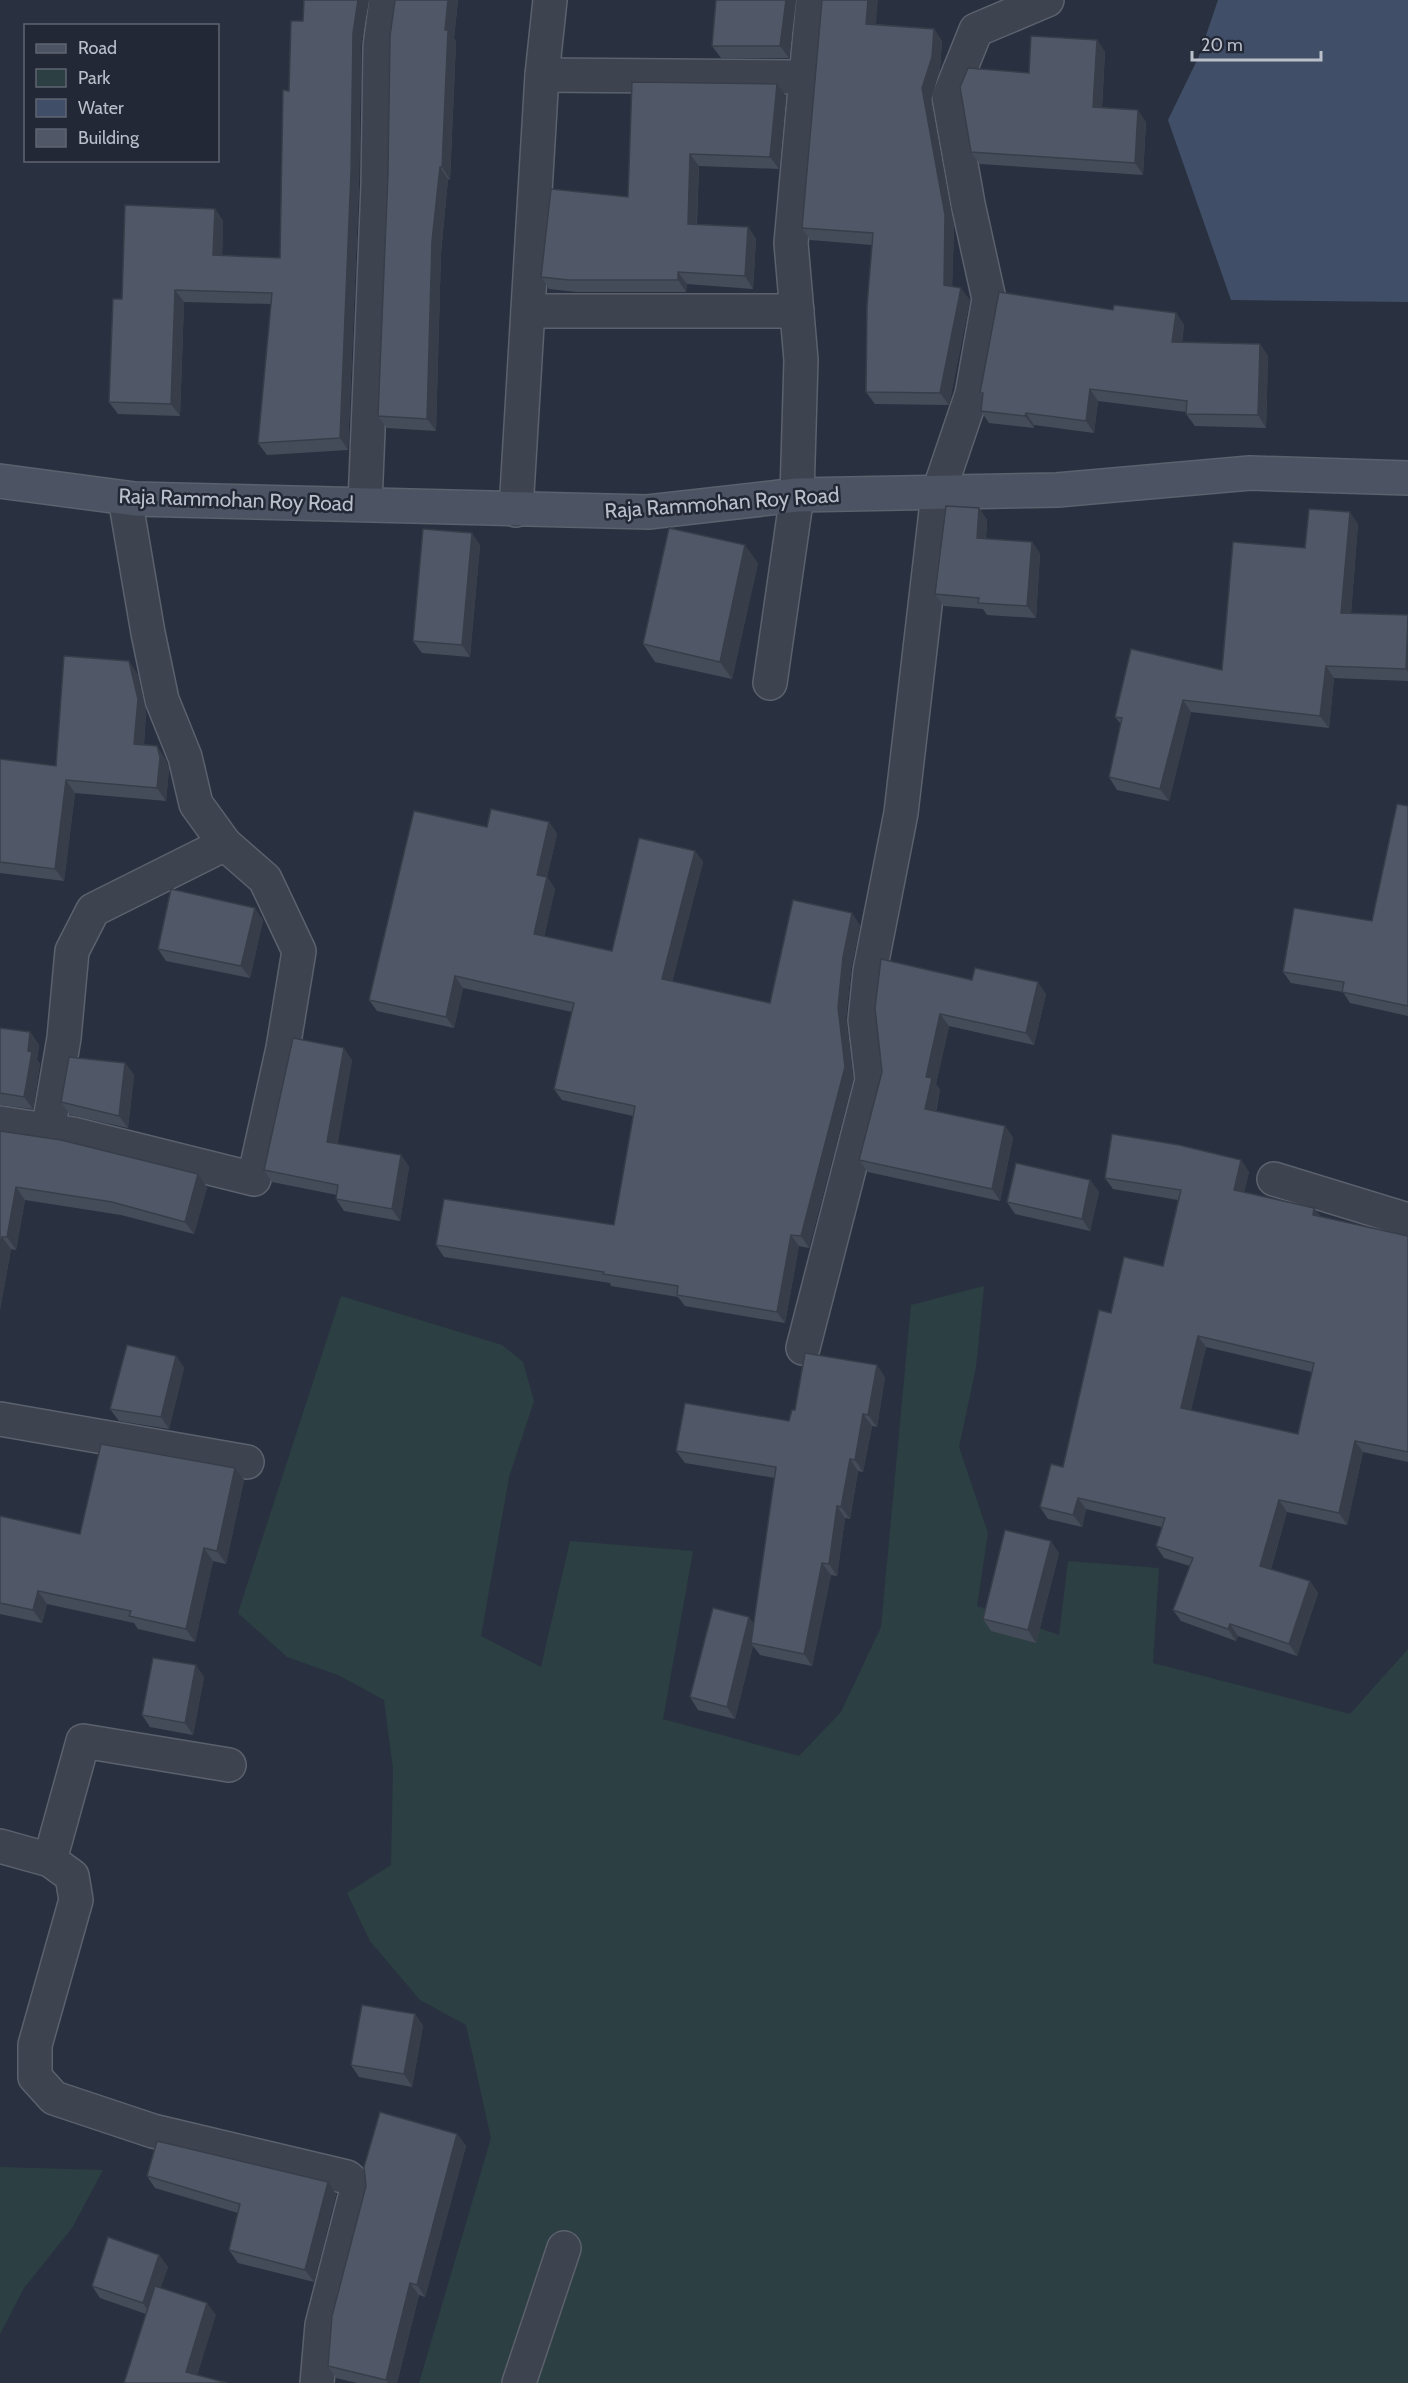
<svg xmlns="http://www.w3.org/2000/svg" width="1408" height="2383" font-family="Cabin,sans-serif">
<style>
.green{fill:#2c3f42}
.water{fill:#414e67}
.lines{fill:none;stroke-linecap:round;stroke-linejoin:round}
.minor-casing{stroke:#5b616d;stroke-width:36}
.tertiary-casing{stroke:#5b616d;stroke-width:36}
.secondary-casing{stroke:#5b616d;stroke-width:36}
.minor{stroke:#3d4450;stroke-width:33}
.tertiary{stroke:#3d4450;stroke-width:33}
.secondary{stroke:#4c5362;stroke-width:33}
.wall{fill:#454c59;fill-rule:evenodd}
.shaded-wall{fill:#383e49}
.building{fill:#505868;stroke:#383e49;stroke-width:1.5;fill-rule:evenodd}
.labels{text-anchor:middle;stroke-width:5;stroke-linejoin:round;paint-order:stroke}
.street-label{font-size:21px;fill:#babfca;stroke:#222835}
</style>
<rect width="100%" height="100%" fill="#293140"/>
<!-- green -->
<g class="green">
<polygon points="984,1286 976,1367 959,1447 988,1533 977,1606 1059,1635 1068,1561 1159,1568 1153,1663 1350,1714 1408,1649 1408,2383 419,2383 491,2138 466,2025 420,2000 370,1941 347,1893 391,1865 393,1769 384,1700 338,1675 287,1657 238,1613 341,1296 502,1345 523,1362 534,1401 509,1477 481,1636 541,1667 570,1541 693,1551 663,1719 799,1756 841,1712 881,1627 911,1305"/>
<polygon points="0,2167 103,2170 72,2228 24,2288 0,2334"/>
</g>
<!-- water -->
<polygon class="water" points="1218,0 1408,0 1408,302 1231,300 1168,120 1199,56"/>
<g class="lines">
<!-- minor casing -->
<g class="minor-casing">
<g id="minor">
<polyline points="542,75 805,77"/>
<polyline points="528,311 797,311"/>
<polyline points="365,504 378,185 380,47 386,0"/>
<polyline points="770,683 797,495 801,360 791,243 813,0"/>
<polyline points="0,1123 73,1134 254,1179 283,1048 299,951 265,879 225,844 196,804 185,757 162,700 148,633 125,498"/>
<polyline points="48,1131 64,1038 72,951 93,910 225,844"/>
<polyline points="1274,1179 1408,1220"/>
<polyline points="803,1348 872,1080 865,1020 870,971 901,813 938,494 972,394 989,299 968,204 949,97 976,30 1047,0"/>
<polyline points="0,1419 247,1462"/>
<polyline points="0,1846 50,1860 72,1876 76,1900 35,2045 35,2077 54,2098 153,2131 347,2177 355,2184 356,2193 322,2325 317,2383"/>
<polyline points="50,1860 83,1741 229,1765"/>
<polyline points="519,2383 564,2248"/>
</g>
</g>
<!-- tertiary casing -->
<g class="tertiary-casing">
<polyline id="tertiary" points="516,510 542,75 550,0"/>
</g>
<!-- secondary casing -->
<g class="secondary-casing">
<polyline id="secondary" points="0,481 135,499 648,512 797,495 1057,490 1250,473 1408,478"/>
</g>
<!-- minor -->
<use href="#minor" class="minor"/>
<!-- tertiary -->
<use href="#tertiary" class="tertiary"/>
<!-- secondary -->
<use href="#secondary" class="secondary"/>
</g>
<!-- wall -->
<g class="wall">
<polygon points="304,0 369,0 361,45 359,184 348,450 267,455 258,443 271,304 184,302 180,416 118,414 109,402 122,299 215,209 223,221 222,256 280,258 289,91 303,21"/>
<polygon points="395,0 458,0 454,38 456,42 450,180 448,179 441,253 436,431 387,428 378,416"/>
<polygon points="716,0 796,0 789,58 721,58 712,46"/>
<polygon points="876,24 934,29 942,41 940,69 931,100 954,227 952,286 970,300 949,405 875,404 866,392 872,245 810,240 802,228"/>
<polygon points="1097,40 1105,52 1102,108 1146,122 1143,175 980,164 971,152 1029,73"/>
<polygon points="632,82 786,96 779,169 699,166 697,224 748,227 756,239 753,289 687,284 686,292 577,292 549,289 541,277 628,197"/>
<polygon points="1113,310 1176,313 1184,325 1182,343 1260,344 1268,356 1266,428 1195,426 1186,414 1186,412 1098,401 1094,433 1034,425 1034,428 989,423 981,411 983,398 980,393"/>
<polygon points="979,508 987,520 986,539 1032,542 1040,554 1036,618 987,615 983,609 944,606 935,594"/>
<polygon points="1358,524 1351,614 1408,615 1408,681 1334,678 1329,728 1191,712 1169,801 1117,790 1109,777 1121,724 1115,717 1222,670 1305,548"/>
<polygon points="480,545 470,657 422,653 413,641"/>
<polygon points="758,563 732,679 655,662 643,644"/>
<polygon points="137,673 146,711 144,745 165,758 169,769 166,801 75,793 64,881 0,873 0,759 56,766"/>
<polygon points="1408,806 1408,1016 1350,1003 1343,992 1291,983 1283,972 1372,921"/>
<polygon points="549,822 557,834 547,877 555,889 544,937 612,951 695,851 703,862 672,982 770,1003 860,925 851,969 846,1018 853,1079 809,1248 799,1246 785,1323 685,1306 678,1297 611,1286 610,1283 444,1257 436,1245 614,1225 633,1116 562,1100 554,1089 572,1012 463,988 454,1028 377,1011 369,1000 487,827"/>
<polygon points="263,920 250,978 166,961 158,949"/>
<polygon points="972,980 1046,994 1034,1045 949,1026 936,1084 940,1090 936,1112 1005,1126 1013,1138 1000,1201 868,1172 859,1160 882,1072"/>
<polygon points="0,1028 30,1032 39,1045 37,1060 40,1064 33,1109 0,1105"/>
<polygon points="352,1060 337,1144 401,1155 409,1167 400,1221 344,1211 336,1199 337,1195 272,1182 264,1170"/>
<polygon points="125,1063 134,1075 128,1128 70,1115 61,1102"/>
<polygon points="0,1131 207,1187 194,1234 121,1215 25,1200 16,1250 11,1249 0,1310"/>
<path d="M1241 1160 1249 1172 1244 1192 1321 1217 1408 1236V1462L1363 1452 1347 1525 1287 1512 1271 1569 1310 1581 1318 1593 1297 1656 1238 1636 1236 1641 1181 1621 1173 1610 1190 1566 1164 1558 1156 1546 1162 1527 1086 1509 1082 1527 1048 1519 1040 1507 1063 1467 1111 1313 1163 1266 1178 1200 1113 1189 1105 1178ZM1206 1347 1312 1372 1298 1434 1191 1410Z"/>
<polygon points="1090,1180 1099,1192 1090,1231 1015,1214 1007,1202"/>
<polygon points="176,1356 184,1368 169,1429 119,1421 110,1409"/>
<polygon points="885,1377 877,1427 872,1426 863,1472 858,1471 850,1519 845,1518 837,1576 831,1575 812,1666 760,1655 753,1646 735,1719 698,1710 690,1697 754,1624 775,1478 685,1463 676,1451 789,1421 795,1410"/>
<polygon points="235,1468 244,1480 226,1564 213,1561 195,1642 138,1629 134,1623 47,1604 42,1623 0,1614 0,1516 80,1534"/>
<polygon points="1059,1553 1036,1643 991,1631 983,1619"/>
<polygon points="204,1677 193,1735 150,1727 142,1715"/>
<polygon points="415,2014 423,2026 412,2087 359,2077 351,2065"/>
<polygon points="457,2134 466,2146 425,2297 419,2295 397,2383 357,2383 336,2378 328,2366"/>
<polygon points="147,2176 336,2194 314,2282 238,2263 229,2250 238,2213 155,2188"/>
<polygon points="159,2255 168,2267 160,2288 216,2315 124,2383 146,2314 100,2298 92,2286"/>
</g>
<!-- shaded-wall -->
<g class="shaded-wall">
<polygon points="358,0 369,0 361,45 359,184 348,450 340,438 353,33"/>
<polygon points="448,0 458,0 454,38 456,42 450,180 442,167 445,30"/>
<polygon points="786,0 796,0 789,58 780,46"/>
<polygon points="868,0 878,0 875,36 866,24"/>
<polygon points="934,29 942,41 940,69 931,100 954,227 952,297 944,285 922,88"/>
<polygon points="1097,40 1105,52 1101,120 1093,107"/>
<polygon points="777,84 786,96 779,169 770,157"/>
<polygon points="1138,110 1146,122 1143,175 1135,163"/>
<polygon points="690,154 699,166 696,236 688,224"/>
<polygon points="440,167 448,179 441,253 436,431 427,419 432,241"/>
<polygon points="215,209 223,221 222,267 213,255"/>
<polygon points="748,227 756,239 753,289 745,276"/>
<polygon points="678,272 687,284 686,292 678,280"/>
<polygon points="961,288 970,300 949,405 940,393"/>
<polygon points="175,290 184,302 180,416 171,404"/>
<polygon points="1176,313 1184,325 1180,355 1172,342"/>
<polygon points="1260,344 1268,356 1266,428 1258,415"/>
<polygon points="1090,389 1098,401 1094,433 1086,421"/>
<polygon points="1026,413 1034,425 1034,428 1025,416"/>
<polygon points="979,508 987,520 985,550 977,538"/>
<polygon points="1350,512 1358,524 1350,625 1341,613"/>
<polygon points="472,533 480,545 470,657 462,645"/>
<polygon points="1032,542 1040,554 1036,618 1027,606"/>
<polygon points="745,545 758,563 732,679 720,662"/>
<polygon points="1408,619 1408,672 1406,669"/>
<polygon points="129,661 137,673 146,711 143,756 134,744"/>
<polygon points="1326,666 1334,678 1329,728 1320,716"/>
<polygon points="1183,700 1191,712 1169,801 1160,789"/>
<polygon points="157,746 165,758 169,769 166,801 157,788"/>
<polygon points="66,780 75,793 64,881 55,869"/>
<polygon points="549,822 557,834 547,877 555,889 542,946 534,934 537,875"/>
<polygon points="695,851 703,862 670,991 662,979"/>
<polygon points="255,908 263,920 250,978 241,966"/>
<polygon points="852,913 860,925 851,969 846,1018 853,1079 809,1248 801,1236 838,1007 843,957"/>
<polygon points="455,976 463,988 454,1028 446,1017"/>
<polygon points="1038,982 1046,994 1034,1045 1026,1033"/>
<polygon points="940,1014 949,1026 936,1084 940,1090 933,1122 925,1109 926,1077"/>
<polygon points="30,1032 39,1045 37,1060 40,1064 33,1109 24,1097"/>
<polygon points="344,1048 352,1060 336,1154 327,1142"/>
<polygon points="125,1063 134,1075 128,1128 119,1116"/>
<polygon points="1005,1126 1013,1138 1000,1201 992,1189"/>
<polygon points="401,1155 409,1167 400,1221 392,1209"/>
<polygon points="1241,1160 1249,1172 1242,1201 1234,1190"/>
<polygon points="198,1174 207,1187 194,1234 185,1222"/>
<polygon points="1090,1180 1099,1192 1090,1231 1082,1219"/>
<polygon points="16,1187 25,1200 16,1250 7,1237"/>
<polygon points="1314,1208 1323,1219 1313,1215"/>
<polygon points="791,1235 799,1246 785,1323 777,1312"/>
<polygon points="2,1237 11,1249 0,1310 0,1248"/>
<polygon points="1198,1336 1206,1347 1189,1419 1181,1408"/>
<polygon points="176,1356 184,1368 169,1429 161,1417"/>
<polygon points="877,1365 885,1377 877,1427 868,1415"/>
<polygon points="863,1414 872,1426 863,1472 855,1460"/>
<polygon points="1355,1441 1363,1452 1347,1525 1339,1513"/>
<polygon points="850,1459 858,1471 850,1519 841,1507"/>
<polygon points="235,1468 244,1480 226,1564 217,1551"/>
<polygon points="1078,1498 1086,1509 1082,1527 1073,1515"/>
<polygon points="1279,1500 1287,1512 1268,1578 1260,1566"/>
<polygon points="837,1506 845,1518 837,1576 829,1564"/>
<polygon points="1051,1541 1059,1553 1036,1643 1028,1630"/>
<polygon points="204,1548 213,1561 195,1642 186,1629"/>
<polygon points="822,1563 831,1575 812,1666 804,1654"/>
<polygon points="1310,1581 1318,1593 1297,1656 1289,1644"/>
<polygon points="38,1591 47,1604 42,1623 33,1610"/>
<polygon points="749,1617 758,1629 751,1643 753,1646 735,1719 727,1707"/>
<polygon points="1230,1624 1238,1636 1236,1641 1228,1629"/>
<polygon points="196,1665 204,1677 193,1735 185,1723"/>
<polygon points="415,2014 423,2026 412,2087 404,2074"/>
<polygon points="457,2134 466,2146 425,2297 417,2285"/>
<polygon points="328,2182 336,2194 314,2282 305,2270"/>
<polygon points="159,2255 168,2267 151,2315 143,2303"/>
<polygon points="410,2283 419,2295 397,2383 388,2383 386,2380"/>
<polygon points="207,2303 216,2315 195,2383 186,2372"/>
</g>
<!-- building -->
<g class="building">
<polygon points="304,0 358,0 353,33 351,172 340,438 258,443 272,293 175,290 171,404 109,402 113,299 122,299 125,205 215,209 213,255 280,258 283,90 289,91 291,21 303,21"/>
<polygon points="395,0 448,0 445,30 448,30 442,167 440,167 432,241 427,419 378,416 388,173 390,36"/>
<polygon points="716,0 786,0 780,46 712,46"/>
<polygon points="822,0 868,0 866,24 934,29 932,57 922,88 945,215 944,285 961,288 940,393 866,392 867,306 873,233 802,228"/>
<polygon points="1031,36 1097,40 1093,107 1138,110 1135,163 971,152 960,87 968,68 1029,73"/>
<polygon points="632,82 777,84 770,157 690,154 688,224 748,227 745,276 678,272 678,280 569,280 541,277 551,189 628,197"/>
<polygon points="999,292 1113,310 1114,305 1176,313 1172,342 1260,344 1258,415 1186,414 1187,401 1090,389 1086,421 1026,413 1025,416 981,411 983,393 980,393"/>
<polygon points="946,506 979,508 977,538 1032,542 1027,606 978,603 979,598 935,594"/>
<polygon points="1309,509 1350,512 1341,613 1408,615 1406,669 1326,666 1320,716 1183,700 1160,789 1109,777 1122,718 1115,717 1131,649 1222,670 1233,542 1305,548"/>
<polygon points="669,528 745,545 720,662 643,644"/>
<polygon points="423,529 472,533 462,645 413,641"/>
<polygon points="64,656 129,661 138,699 134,744 157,746 160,757 157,788 66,780 55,869 0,862 0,759 56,766"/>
<polygon points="1397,804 1408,806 1408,1006 1342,992 1344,982 1283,972 1294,908 1372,921"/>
<polygon points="491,809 549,822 537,875 547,877 534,934 612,951 639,838 695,851 662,979 770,1003 793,900 852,913 843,957 838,1007 845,1067 801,1236 791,1235 777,1312 677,1295 678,1286 603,1274 604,1272 436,1245 444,1199 614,1225 635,1106 554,1089 574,1003 455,976 446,1017 369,1000 414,811 487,827"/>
<polygon points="171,889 255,908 241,966 158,949"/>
<polygon points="881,959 972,980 975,968 1038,982 1026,1033 940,1014 926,1077 932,1078 925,1109 1005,1126 992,1189 859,1160 882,1072 875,1008"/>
<polygon points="0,1028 30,1032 28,1051 32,1052 24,1097 0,1093"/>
<polygon points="293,1038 344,1048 327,1142 401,1155 392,1209 336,1199 338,1185 264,1170"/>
<polygon points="69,1057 125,1063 119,1116 61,1102"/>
<polygon points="0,1131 61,1140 198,1174 185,1222 112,1202 16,1187 7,1237 2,1237 0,1248"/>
<path d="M1112 1134 1179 1145 1241 1160 1234 1190 1314 1208 1313 1215 1408 1236V1452L1355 1441 1339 1513 1279 1500 1260 1566 1310 1581 1289 1644 1230 1624 1228 1629 1173 1610 1193 1558 1156 1546 1165 1518 1078 1498 1073 1515 1040 1507 1051 1464 1063 1467 1099 1310 1111 1313 1124 1257 1163 1266 1181 1190 1105 1178ZM1198 1336 1314 1363 1298 1434 1181 1408Z"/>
<polygon points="1016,1163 1090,1180 1082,1219 1007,1202"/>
<polygon points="127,1345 176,1356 161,1417 110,1409"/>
<polygon points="805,1353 877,1365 868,1415 863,1414 855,1460 850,1459 841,1507 837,1506 829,1564 822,1563 804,1654 751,1643 776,1467 676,1451 685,1403 789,1421 792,1410 795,1410"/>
<polygon points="101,1444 235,1468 217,1551 204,1548 186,1629 129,1616 131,1611 38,1591 33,1610 0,1603 0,1516 80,1534"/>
<polygon points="1005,1530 1051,1541 1028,1630 983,1619"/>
<polygon points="713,1608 749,1617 727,1707 690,1697"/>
<polygon points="153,1658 196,1665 185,1723 142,1715"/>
<polygon points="362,2005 415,2014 404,2074 351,2065"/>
<polygon points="380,2112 457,2134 417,2285 410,2283 386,2380 328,2366 332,2316 366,2186 364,2167"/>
<polygon points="157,2141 328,2182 305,2270 229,2250 240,2204 147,2176"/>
<polygon points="108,2237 159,2255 143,2303 92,2286"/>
<polygon points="155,2286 207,2303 186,2372 227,2383 124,2383"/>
</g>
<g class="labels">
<!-- street labels -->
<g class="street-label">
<text transform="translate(236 500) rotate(2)" y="7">Raja Rammohan Roy Road</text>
<text transform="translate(722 503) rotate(-4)" y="7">Raja Rammohan Roy Road</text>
</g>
</g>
<!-- legend -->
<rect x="24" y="24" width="195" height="138" fill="#222835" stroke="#5f6471" stroke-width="1.5"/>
<rect x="36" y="44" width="30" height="9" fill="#4c5362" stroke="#5f6471" stroke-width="1.5"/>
<text x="78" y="54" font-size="18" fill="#babfca">Road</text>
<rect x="36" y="69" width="30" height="18" fill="#2c3f42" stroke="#5f6471" stroke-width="1.5"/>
<text x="78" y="84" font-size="18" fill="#babfca">Park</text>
<rect x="36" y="99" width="30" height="18" fill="#414e67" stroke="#5f6471" stroke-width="1.5"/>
<text x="78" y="114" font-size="18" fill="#babfca">Water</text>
<rect x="36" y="129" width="30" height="18" fill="#505868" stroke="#5f6471" stroke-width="1.5"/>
<text x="78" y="144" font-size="18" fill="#babfca">Building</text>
<!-- scale -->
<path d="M1192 51v9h129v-9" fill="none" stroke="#babfca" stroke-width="3"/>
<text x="1201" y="51" font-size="18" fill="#babfca" stroke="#222835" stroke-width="4.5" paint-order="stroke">20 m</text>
</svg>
